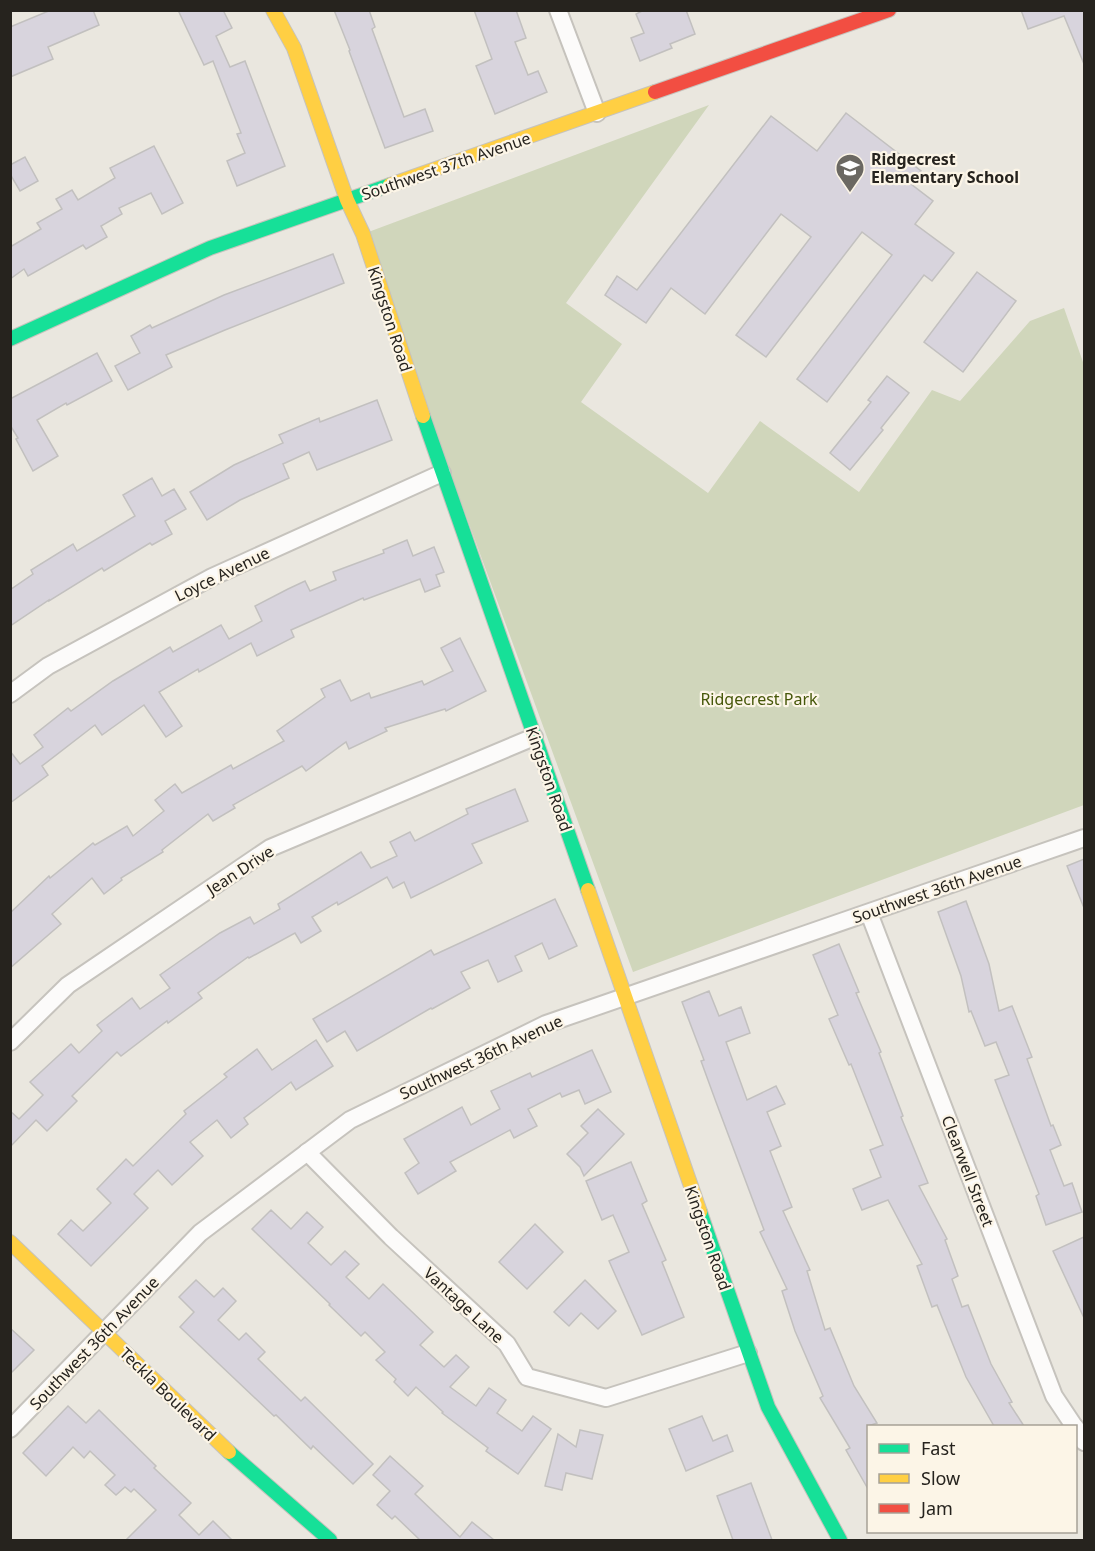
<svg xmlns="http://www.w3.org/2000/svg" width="1095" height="1551" font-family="'Noto Sans',sans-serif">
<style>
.green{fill:#d0d6bb}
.building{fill:#d8d4dd;stroke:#c2c0bf;stroke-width:1.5}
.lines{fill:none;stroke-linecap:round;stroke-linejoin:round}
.street-casing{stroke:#c6c3bd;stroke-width:20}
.fast-casing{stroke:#c6c3bd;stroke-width:16}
.slow-casing{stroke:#c6c3bd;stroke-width:16}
.jam-casing{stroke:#c6c3bd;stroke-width:16}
.street{stroke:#fcfbfa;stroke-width:16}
.fast{stroke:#16e098;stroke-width:14}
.slow{stroke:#ffcf43;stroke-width:14}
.jam{stroke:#f24e42;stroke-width:14}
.labels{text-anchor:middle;stroke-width:4.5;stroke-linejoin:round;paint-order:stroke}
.poi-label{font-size:16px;font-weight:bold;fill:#26231e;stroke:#fcf5e7;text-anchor:start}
.street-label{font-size:16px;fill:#26231e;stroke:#fcf5e7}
.park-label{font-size:16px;fill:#465709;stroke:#fcf5e7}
</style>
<rect width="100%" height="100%" fill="#eae7df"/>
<!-- green -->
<polygon class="green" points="709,105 566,303 622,344 581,402 708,493 760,421 859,492 932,390 960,401 1030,321 1064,308 1084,365 1084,805 633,972 363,234"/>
<!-- building -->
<g class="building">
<polygon points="51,10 93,10 99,25 48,47 53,59 10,77 10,27"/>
<polygon points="178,10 223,10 232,28 216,36 230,67 245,61 285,166 237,186 227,161 245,153 237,134 241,133 213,61 204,65"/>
<polygon points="334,10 369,10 375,27 372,29 404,117 425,109 433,131 385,148 349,51 350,50"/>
<polygon points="474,10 516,10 526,38 515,42 528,75 538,71 547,92 495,114 476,66 492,59"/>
<polygon points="644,10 686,10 695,34 670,44 672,48 640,61 631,38 644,33 636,14"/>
<polygon points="1021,10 1084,10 1084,64 1064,16 1028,29"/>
<polygon points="846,113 921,171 911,184 933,201 915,224 954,253 932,281 924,275 827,402 797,379 892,255 862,232 766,357 736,335 811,237 781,214 705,314 671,288 646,323 605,295 617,276 637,290 771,116 817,151"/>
<polygon points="154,146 183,203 162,214 151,193 119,208 122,214 101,226 107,237 86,249 83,245 28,276 24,269 10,279 10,247 41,229 37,223 62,209 56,199 72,190 78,200 115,178 110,168"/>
<polygon points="25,157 38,181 20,191 10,174 10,165"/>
<polygon points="333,254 344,283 225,330 166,355 172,367 128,390 115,366 140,353 131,336 150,325 152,328 224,295"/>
<polygon points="977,272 1016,301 963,372 924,342"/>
<polygon points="97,353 112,381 67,405 66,403 37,420 58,456 33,471 16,439 18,438 10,425 10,399"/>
<polygon points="887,376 909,393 881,428 883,430 850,470 830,453 871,402 868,400"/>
<polygon points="377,400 392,440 317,470 309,452 283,464 289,478 240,500 207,520 190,492 234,465 283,443 279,435 319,418 320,422"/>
<polygon points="152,478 162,496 174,489 186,509 165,521 172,534 152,545 150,543 104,571 102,568 49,601 49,600 10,626 10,590 33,574 31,570 73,544 77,551 135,516 123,495"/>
<polygon points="407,540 413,556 434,547 444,572 436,575 440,586 425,592 420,579 364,600 363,598 291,630 294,637 257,656 251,643 199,672 198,669 159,692 182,726 166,737 144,705 102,735 95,725 42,766 48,775 10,803 10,751 20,764 43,747 34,735 68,708 71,711 113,681 170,647 173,652 221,625 229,639 262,621 255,606 288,589 305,581 310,591 336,580 333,572 384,553 383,550"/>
<polygon points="460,638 486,691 446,711 445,709 385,728 387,731 349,749 346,742 306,771 302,766 233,805 235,808 213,821 208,814 162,850 163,852 121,878 122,880 104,894 92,878 52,914 61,924 10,968 10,913 49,876 50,878 93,843 95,845 127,826 133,836 164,811 155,800 175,784 182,793 231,765 233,769 284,741 277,731 325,697 321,689 340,680 351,701 369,693 371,698 422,681 424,685 453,671 441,648"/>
<polygon points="515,789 528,821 472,844 482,863 411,898 404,882 393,888 387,877 338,905 337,902 312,917 321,931 301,943 295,933 249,958 248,957 198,993 202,998 168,1023 167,1021 121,1056 117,1052 72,1096 77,1101 47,1131 36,1120 10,1147 10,1111 19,1119 43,1095 30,1082 71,1044 79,1053 102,1031 97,1025 132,998 140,1009 170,988 160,975 177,963 220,933 250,917 254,924 280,909 278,904 361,852 371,868 397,856 390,842 410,832 415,841 468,814 466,809"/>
<polygon points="1084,859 1084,908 1067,866"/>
<polygon points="555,899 577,946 549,959 542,943 515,956 522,971 498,982 488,960 461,972 470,988 432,1009 431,1008 357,1051 345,1031 327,1042 313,1019 431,950 434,955"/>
<polygon points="966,901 989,964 999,1011 1012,1006 1032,1057 1027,1059 1051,1126 1053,1125 1061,1145 1050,1150 1064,1186 1072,1183 1082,1212 1046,1225 1036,1196 1039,1194 995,1080 1009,1075 996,1042 985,1046 971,1011 969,1012 961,976 938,912"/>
<polygon points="839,944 859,992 856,993 881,1052 879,1053 903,1116 901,1117 928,1183 919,1186 947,1239 945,1240 958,1276 952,1279 962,1307 968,1305 991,1364 1012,1402 1009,1403 1024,1426 994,1426 966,1377 937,1305 932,1307 917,1266 922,1264 888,1200 862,1210 853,1189 881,1177 870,1150 883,1145 851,1064 849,1065 829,1019 838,1015 813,955"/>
<polygon points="709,991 719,1016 741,1007 750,1033 726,1042 747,1100 776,1086 785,1104 767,1112 781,1146 770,1151 792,1207 783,1211 810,1270 807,1271 825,1330 830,1328 854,1386 877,1423 868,1426 868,1489 846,1450 850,1448 820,1398 823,1396 795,1331 782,1291 787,1289 760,1232 764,1230 716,1102 701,1061 704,1060 682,1002"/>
<polygon points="316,1040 333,1066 296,1090 291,1082 244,1118 248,1124 231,1138 217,1120 190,1142 203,1156 172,1185 158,1170 134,1194 148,1208 91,1266 58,1234 71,1220 83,1231 111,1203 97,1189 126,1159 133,1166 186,1114 184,1111 227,1077 224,1074 257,1049 272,1070"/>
<polygon points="592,1050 611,1092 585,1104 579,1090 562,1097 560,1093 528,1109 537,1126 514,1138 510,1130 450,1162 456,1171 418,1194 405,1173 419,1163 404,1139 462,1107 471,1125 500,1109 491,1091 530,1073 532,1077"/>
<polygon points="598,1109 624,1134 584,1176 580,1167 567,1154 588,1133 581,1126"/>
<polygon points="631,1162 647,1201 642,1204 666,1260 662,1262 684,1317 642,1335 609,1261 629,1252 613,1215 602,1220 586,1181"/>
<polygon points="271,1210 291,1229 307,1212 323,1227 308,1243 331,1265 345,1251 359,1264 346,1277 369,1299 383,1284 433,1332 420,1345 444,1367 456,1355 469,1367 450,1387 476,1406 489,1388 506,1400 497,1413 522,1431 533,1416 551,1429 518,1474 486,1451 488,1448 442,1413 443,1412 416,1387 408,1396 394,1382 396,1379 376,1360 385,1352 365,1332 361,1336 329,1305 330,1304 252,1229"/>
<polygon points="535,1224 563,1252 527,1289 499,1262"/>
<polygon points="1084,1237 1084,1318 1053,1251"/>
<polygon points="196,1280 214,1297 223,1288 236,1301 218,1320 239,1340 246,1333 265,1352 258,1359 301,1401 305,1397 373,1464 353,1484 313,1446 311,1449 276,1415 274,1416 180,1327 194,1312 179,1297"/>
<polygon points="585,1280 616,1311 598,1329 581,1313 569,1326 554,1312"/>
<polygon points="10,1328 34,1350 10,1374"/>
<polygon points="68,1406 86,1423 99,1410 156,1466 154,1468 191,1503 179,1515 199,1535 213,1521 232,1540 126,1540 156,1510 134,1489 131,1492 125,1487 116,1495 105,1485 115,1475 90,1451 84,1458 73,1447 46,1476 23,1453"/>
<polygon points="702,1416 713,1441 727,1435 733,1451 686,1471 669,1429"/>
<polygon points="580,1430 603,1435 592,1479 566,1473 562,1490 545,1486 558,1434 576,1447"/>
<polygon points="390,1456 423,1486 415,1494 460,1537 472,1522 494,1540 420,1540 395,1516 392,1519 377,1505 390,1491 373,1475"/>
<polygon points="751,1483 772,1540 733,1540 717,1496"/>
</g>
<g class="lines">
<!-- street casing -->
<g class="street-casing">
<g id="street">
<polyline points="558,10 597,113"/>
<polyline points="10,694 48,666 212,577 442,473"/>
<polyline points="869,913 1054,1396 1074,1426"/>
<polyline points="10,1042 68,985 270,848 534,737"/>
<polyline points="307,1152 391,1237 507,1344 527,1377 606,1398 748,1353"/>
<polyline points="1076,1428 1084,1442"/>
<polyline points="10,1429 200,1233 350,1120 546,1024 1084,838"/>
</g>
</g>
<!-- fast casing -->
<g class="fast-casing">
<g id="fast">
<polyline points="10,339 210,248 390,185"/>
<polyline points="423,416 588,890"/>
<polyline points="700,1212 768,1407 840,1540"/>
<polyline points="229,1452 330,1540"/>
</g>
</g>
<!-- slow casing -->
<g class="slow-casing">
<g id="slow">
<polyline points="273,10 294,48 347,200 363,234 423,416"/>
<polyline points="390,185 655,92"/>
<polyline points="588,890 700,1212"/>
<polyline points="10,1242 229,1452"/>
</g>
</g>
<!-- jam casing -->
<g class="jam-casing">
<polyline id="jam" points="655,92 889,10"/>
</g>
<!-- street -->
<use href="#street" class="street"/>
<!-- fast -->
<use href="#fast" class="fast"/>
<!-- slow -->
<use href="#slow" class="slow"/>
<!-- jam -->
<use href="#jam" class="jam"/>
</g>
<!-- icons -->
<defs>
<g id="school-pin" transform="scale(1.5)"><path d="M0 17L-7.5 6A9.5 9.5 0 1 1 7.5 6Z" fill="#6b6862" stroke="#fcf5e7"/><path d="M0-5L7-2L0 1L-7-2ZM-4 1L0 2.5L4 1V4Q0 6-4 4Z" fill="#fff"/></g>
</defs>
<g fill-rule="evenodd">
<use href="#school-pin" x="850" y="168"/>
</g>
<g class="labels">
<!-- poi labels -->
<g class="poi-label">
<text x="871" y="165">Ridgecrest<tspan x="871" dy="18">Elementary School</tspan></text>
</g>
<!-- street labels -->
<g class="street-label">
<text transform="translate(446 166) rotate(-19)" y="6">Southwest 37th Avenue</text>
<text transform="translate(390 319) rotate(72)" y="6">Kingston Road</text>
<text transform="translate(222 574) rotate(-26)" y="6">Loyce Avenue</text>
<text transform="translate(549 779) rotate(71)" y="6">Kingston Road</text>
<text transform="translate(240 870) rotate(-33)" y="6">Jean Drive</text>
<text transform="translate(937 889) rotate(-19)" y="6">Southwest 36th Avenue</text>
<text transform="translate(481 1057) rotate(-25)" y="6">Southwest 36th Avenue</text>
<text transform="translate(968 1171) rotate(69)" y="6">Clearwell Street</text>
<text transform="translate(708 1238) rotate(71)" y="6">Kingston Road</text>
<text transform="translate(464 1305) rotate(43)" y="6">Vantage Lane</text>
<text transform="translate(94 1343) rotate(-46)" y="6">Southwest 36th Avenue</text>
<text transform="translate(168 1394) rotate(44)" y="6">Teckla Boulevard</text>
</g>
<!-- park labels -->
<g class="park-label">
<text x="759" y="705">Ridgecrest Park</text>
</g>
</g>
<!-- border -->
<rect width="1095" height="1551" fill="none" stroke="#26231e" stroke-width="24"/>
<!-- legend -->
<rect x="867" y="1425" width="210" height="108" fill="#fcf5e7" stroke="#a6a197" stroke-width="1.5"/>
<rect x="879" y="1444" width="30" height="9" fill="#16e098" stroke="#a6a197" stroke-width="1.5"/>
<text x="921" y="1455" font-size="18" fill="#26231e">Fast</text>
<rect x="879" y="1474" width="30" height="9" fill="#ffcf43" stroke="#a6a197" stroke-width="1.5"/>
<text x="921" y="1485" font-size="18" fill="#26231e">Slow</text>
<rect x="879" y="1504" width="30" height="9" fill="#f24e42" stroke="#a6a197" stroke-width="1.5"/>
<text x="921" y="1515" font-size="18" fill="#26231e">Jam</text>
</svg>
